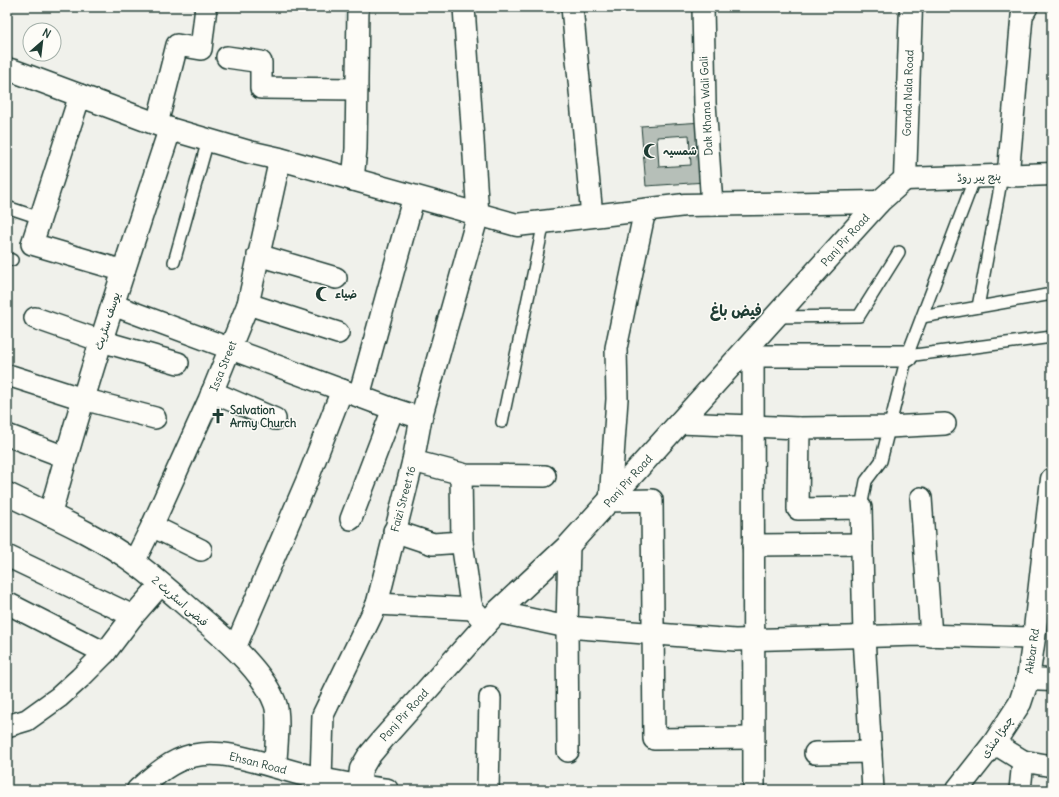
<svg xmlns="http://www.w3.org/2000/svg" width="1059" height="797" font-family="Delius,'Playpen Sans Arabic',sans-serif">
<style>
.building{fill:#b6bfb8;stroke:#1f3d34;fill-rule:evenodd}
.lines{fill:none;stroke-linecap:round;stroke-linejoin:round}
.lane-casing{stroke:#1f3d34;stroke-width:14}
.street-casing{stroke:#1f3d34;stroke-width:24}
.secondary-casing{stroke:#1f3d34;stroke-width:25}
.lane{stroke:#fdfcf7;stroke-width:11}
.street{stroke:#fdfcf7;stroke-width:21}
.secondary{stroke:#fdfcf7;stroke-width:22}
.labels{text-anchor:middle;stroke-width:3;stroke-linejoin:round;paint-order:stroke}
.street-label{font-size:11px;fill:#1f3d34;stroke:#fdfcf7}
.poi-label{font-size:11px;font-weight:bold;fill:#1f3d34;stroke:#fdfcf7;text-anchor:start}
.district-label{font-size:15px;font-weight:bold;fill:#1f3d34;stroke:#fdfcf7}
</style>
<rect width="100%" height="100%" fill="#f0f1eb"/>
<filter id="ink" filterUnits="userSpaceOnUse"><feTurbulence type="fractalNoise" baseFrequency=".025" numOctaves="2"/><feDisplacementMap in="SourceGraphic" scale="8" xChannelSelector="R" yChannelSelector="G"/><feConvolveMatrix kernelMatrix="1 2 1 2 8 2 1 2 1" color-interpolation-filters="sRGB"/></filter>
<g filter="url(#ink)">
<!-- building -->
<path class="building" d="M703 122 706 182 646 186 641 126ZM689 135 691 165 659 167 657 137Z"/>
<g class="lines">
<!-- lane casing -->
<g class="lane-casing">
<g id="lane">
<polyline points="7,207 40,218"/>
<polyline points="7,258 12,260"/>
<polyline points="174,262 208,140"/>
<polyline points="978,307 1002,176"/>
<polyline points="776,317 859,316 899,252"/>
<polyline points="922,317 1052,294"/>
<polyline points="907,356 1052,337"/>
<polyline points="502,422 544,222"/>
<polyline points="861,508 866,481 881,461 907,356 975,177"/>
</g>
</g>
<!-- street casing -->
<g class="street-casing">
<g id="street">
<polyline points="572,7 592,216"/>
<polyline points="703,7 705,103 712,205"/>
<polyline points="227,57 261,62 261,88 357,89"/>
<polyline points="80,95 32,244 124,271"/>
<polyline points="157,124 177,45 201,49 206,7"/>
<polyline points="1008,176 1022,16 1027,7"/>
<polyline points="353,180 356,149 358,7"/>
<polyline points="645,210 616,348 617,399 610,501 652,500 654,739 753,738"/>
<polyline points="258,255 336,278"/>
<polyline points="248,304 338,333"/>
<polyline points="113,305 393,409 421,418"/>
<polyline points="35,318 101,341 178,363"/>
<polyline points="753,342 754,790"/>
<polyline points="753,356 907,356"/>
<polyline points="11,376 83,399 155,418"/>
<polyline points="212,392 275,419"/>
<polyline points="359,396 414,196"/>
<polyline points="680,423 799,428 798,509 861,508 864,637 873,790"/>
<polyline points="799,428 889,427 945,424"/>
<polyline points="7,435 65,457"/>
<polyline points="413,461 466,475 545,476"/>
<polyline points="461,474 462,542"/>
<polyline points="921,498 931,636"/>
<polyline points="351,519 393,409"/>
<polyline points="152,526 201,550"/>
<polyline points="394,531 433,544 462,542 471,604 473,609 486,624"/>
<polyline points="753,545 862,544"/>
<polyline points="7,556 133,616"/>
<polyline points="134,562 152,526 209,400 248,304 280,159"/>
<polyline points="7,603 105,653"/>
<polyline points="377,604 473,609"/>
<polyline points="497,612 567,627 735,640 919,635 1034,638"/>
<polyline points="235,648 308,478 342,390"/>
<polyline points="7,726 27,720 59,697 80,678 105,653 133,616 161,584"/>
<polyline points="994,743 1023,761 1052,766"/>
<polyline points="568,751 567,627 569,545"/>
<polyline points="815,753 871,752"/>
<polyline points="321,779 323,715 377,604 413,461 421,418 478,215 464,7"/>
<polyline points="488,790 490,698"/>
<polyline points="1020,790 1023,761"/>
</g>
</g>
<!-- secondary casing -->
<g class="secondary-casing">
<g id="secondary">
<polyline points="7,69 14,71 170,129 249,152 280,159 517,225 685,205 879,202"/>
<polyline points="905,179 911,7"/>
<polyline points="905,179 1052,174"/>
<path d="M7 494C50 515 96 534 135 563 161 582 184 604 209 625 232 645 264 674 275 703 280 715 276 751 275 766"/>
<path d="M50 515C85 385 128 257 170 129"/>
<polyline points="1028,679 1052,680"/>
<polyline points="359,786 361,769 368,757 383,739 486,624 497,612 569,545 879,202 905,179"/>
<path d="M138 790C154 776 170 761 191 756 212 751 231 755 251 760 275 766 298 774 321 779 343 784 365 787 387 790"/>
<polyline points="957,790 994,743 1020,703 1028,679 1034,638 1052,479"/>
</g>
</g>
<!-- lane -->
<use href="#lane" class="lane"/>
<!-- street -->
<use href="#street" class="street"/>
<!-- secondary -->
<use href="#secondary" class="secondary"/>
</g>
</g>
<!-- icons -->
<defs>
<g id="mosque-bare" transform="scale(1.2)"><path d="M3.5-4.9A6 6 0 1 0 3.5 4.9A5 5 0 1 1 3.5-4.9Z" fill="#1f3d34" stroke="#fdfcf7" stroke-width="2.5" paint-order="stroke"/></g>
<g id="church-bare" transform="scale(1.2)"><path d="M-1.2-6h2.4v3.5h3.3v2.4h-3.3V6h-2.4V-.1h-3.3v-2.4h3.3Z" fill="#1f3d34" stroke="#fdfcf7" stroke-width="2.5" paint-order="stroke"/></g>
</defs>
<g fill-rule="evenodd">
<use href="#mosque-bare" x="651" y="151"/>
<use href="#mosque-bare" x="323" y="294"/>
<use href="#church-bare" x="218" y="416"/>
</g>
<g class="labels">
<!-- street labels -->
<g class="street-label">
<text transform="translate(908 93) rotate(-88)" y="4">Ganda Nala Road</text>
<text transform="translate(706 106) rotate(-93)" y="4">Dak Khana Wali Gali</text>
<text transform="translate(979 177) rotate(-2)" y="4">پنج پیر روڈ</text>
<text transform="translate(845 240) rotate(-48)" y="4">Panj Pir Road</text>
<text transform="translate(107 321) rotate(-72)" y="4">یوسف سٹریٹ</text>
<text transform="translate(223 366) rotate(-68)" y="4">Issa Street</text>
<text transform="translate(628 481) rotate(-48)" y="4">Panj Pir Road</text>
<text transform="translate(403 499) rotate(-75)" y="4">Faizi Street 16</text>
<text transform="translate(180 601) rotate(41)" y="4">فیضی اسٹریٹ 2</text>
<text transform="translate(1032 651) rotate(-82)" y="4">Akbar Rd</text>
<text transform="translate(404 715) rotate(-48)" y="4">Panj Pir Road</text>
<text transform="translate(997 737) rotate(-55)" y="4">چمڑا منڈی</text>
<text transform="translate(258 763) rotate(14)" y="4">Ehsan Road</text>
</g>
<!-- poi labels -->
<g class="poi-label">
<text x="663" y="155">شمسیہ</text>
<text x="335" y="298">ضیاء</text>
<text x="230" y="414">Salvation<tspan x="230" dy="13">Army Church</tspan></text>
</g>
<!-- district labels -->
<g class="district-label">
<text x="736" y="316">فیض باغ</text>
</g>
</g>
<!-- margin -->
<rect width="1059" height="797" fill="none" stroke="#fdfcf7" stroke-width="24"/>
<rect x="12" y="12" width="1035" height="773" fill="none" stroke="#1f3d34" stroke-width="1.5" filter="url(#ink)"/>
<!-- north arrow -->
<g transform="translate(42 42) rotate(28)"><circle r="19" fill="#fdfcf7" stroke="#a4b0a9"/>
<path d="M0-3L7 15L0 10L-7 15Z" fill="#1f3d34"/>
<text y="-6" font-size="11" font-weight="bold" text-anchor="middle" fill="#1f3d34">N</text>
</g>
</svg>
